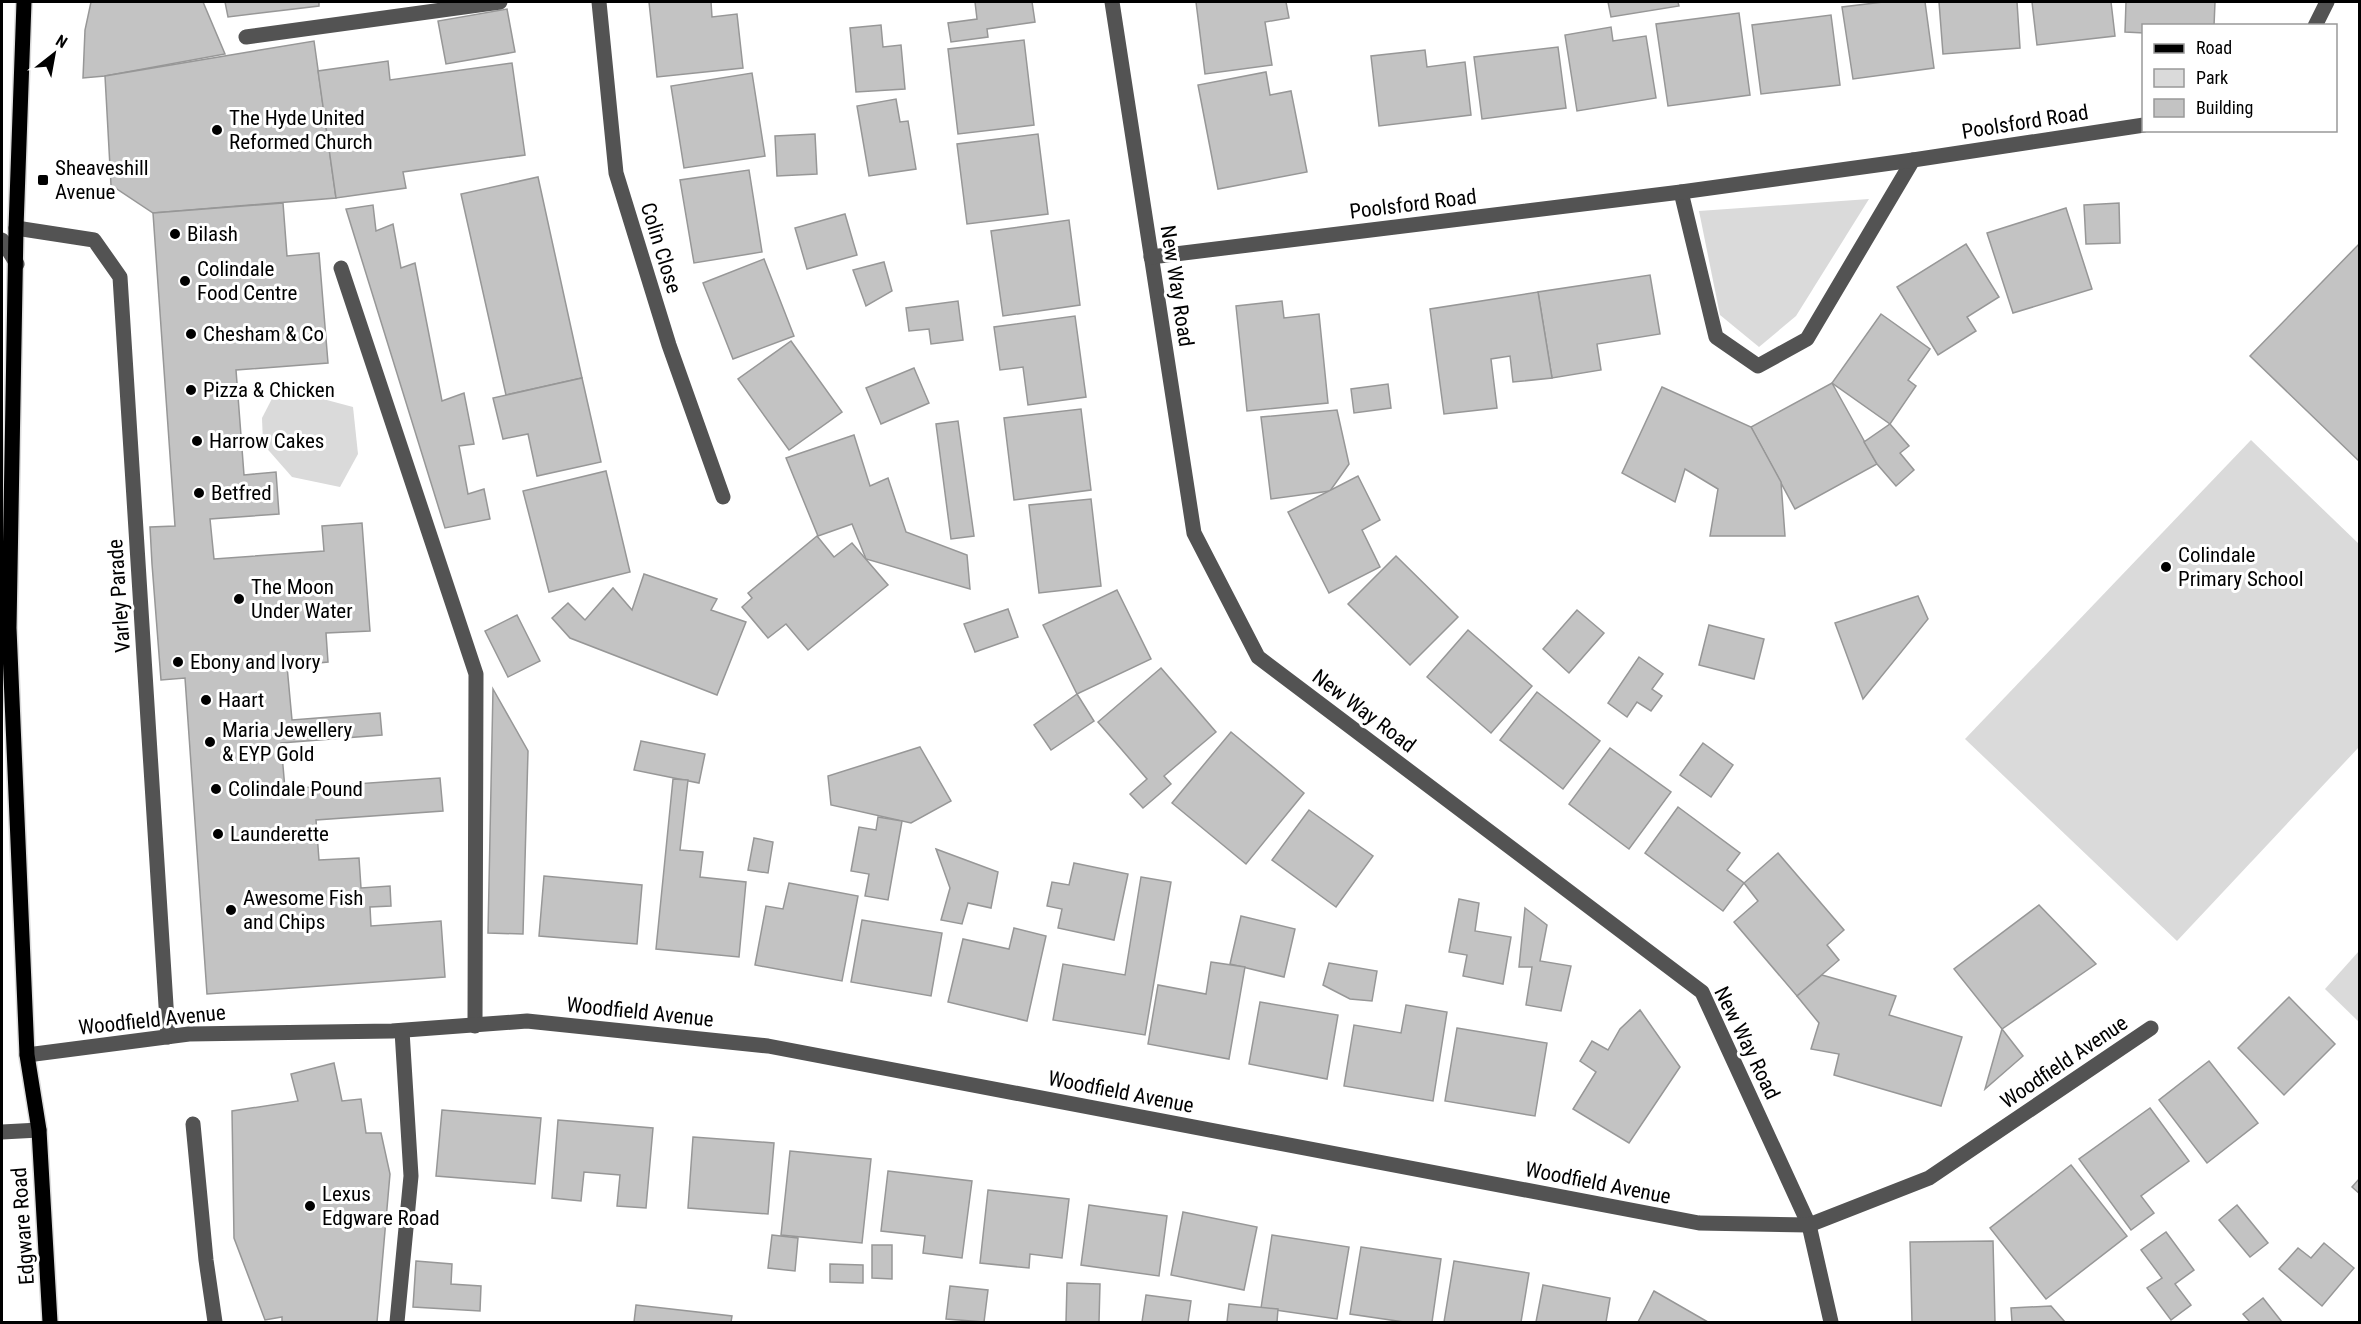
<svg xmlns="http://www.w3.org/2000/svg" width="2361" height="1324" font-family="'Roboto Condensed',sans-serif">
<style>
.green{fill:#dadada}
.building{fill:#c3c3c3;stroke:#979797;stroke-width:1.5}
.lines{fill:none;stroke-linecap:round;stroke-linejoin:round}
.major-casing{stroke:#dbdbdb;stroke-width:18}
.minor{stroke:#535353;stroke-width:15}
.major{stroke:#000;stroke-width:15}
.poi-dot{fill:#000;stroke:#fff;stroke-width:2}
.labels{text-anchor:middle;stroke-width:6;stroke-linejoin:round;paint-order:stroke}
.poi-label{font-size:21px;fill:#000;stroke:#fff;text-anchor:start}
.street-label{font-size:21px;fill:#000;stroke:#fff}
</style>
<rect width="100%" height="100%" fill="#fff"/>
<!-- green -->
<g class="green">
<polygon points="1869,199 1796,316 1759,347 1720,315 1699,211"/>
<polygon points="278,387 353,407 358,454 340,487 292,477 263,444 262,418"/>
<polygon points="2251,440 2359,544 2359,747 2177,941 1965,739"/>
<polygon points="2359,951 2359,1022 2325,989"/>
</g>
<!-- building -->
<g class="building">
<polygon points="91,2 203,2 225,54 105,76 83,78 85,30"/>
<polygon points="225,2 319,2 319,6 228,17"/>
<polygon points="649,2 711,2 712,17 737,14 743,68 657,77"/>
<polygon points="975,2 1032,2 1035,22 987,29 988,37 951,42 948,23 977,19"/>
<polygon points="1196,2 1286,2 1289,18 1265,22 1272,65 1205,74"/>
<polygon points="1608,2 1678,2 1679,6 1611,17"/>
<polygon points="1883,2 1925,2 1934,68 1853,79 1842,7"/>
<polygon points="1939,2 2017,2 2020,48 1943,54"/>
<polygon points="2032,2 2111,2 2115,36 2037,45"/>
<polygon points="2126,2 2215,2 2214,26 2144,26 2144,33 2125,32"/>
<polygon points="507,9 515,52 446,64 438,21"/>
<polygon points="1739,13 1750,95 1668,106 1656,24"/>
<polygon points="1831,15 1840,85 1761,94 1752,25"/>
<polygon points="881,25 883,47 901,45 905,89 856,92 850,28"/>
<polygon points="1611,27 1613,41 1646,36 1656,98 1577,111 1565,35"/>
<polygon points="1024,40 1034,125 958,134 948,49"/>
<polygon points="314,41 336,198 153,213 111,185 105,76"/>
<polygon points="1558,47 1566,108 1482,119 1474,57"/>
<polygon points="1425,50 1427,67 1465,62 1471,115 1379,126 1371,56"/>
<polygon points="388,61 390,80 512,63 525,155 403,172 406,188 336,198 318,71"/>
<polygon points="1266,72 1270,95 1291,91 1307,172 1218,189 1198,85"/>
<polygon points="752,73 765,156 684,168 671,86"/>
<polygon points="896,99 900,122 908,121 916,169 869,176 857,106"/>
<polygon points="815,134 817,174 777,176 775,136"/>
<polygon points="1038,134 1048,214 967,224 957,144"/>
<polygon points="749,170 762,252 694,263 680,180"/>
<polygon points="538,177 582,378 506,395 461,194"/>
<polygon points="283,203 287,256 319,253 328,363 236,370 244,475 276,472 279,514 210,519 214,559 324,551 322,526 362,523 370,631 326,633 328,662 287,666 292,720 380,713 382,735 281,743 285,789 440,778 443,811 316,820 319,860 359,858 361,888 390,886 391,906 370,907 371,926 441,921 445,977 207,994 185,678 161,680 152,564 150,527 175,526 153,213"/>
<polygon points="2119,203 2120,243 2086,244 2084,205"/>
<polygon points="373,205 376,231 393,224 401,268 415,263 442,401 464,393 474,444 459,446 468,494 484,489 490,519 445,528 346,209"/>
<polygon points="2066,208 2092,289 2013,313 1987,233"/>
<polygon points="845,214 857,255 807,269 795,228"/>
<polygon points="1069,220 1080,305 1003,316 991,231"/>
<polygon points="2360,243 2360,462 2250,356"/>
<polygon points="1966,244 1999,297 1967,317 1976,331 1938,355 1897,287"/>
<polygon points="764,259 794,336 733,359 703,283"/>
<polygon points="884,262 892,291 866,306 853,270"/>
<polygon points="1650,275 1660,334 1597,344 1601,370 1552,378 1538,292"/>
<polygon points="1538,292 1552,378 1513,382 1510,356 1491,359 1497,408 1444,414 1430,309"/>
<polygon points="958,301 963,340 931,344 929,329 909,331 906,308"/>
<polygon points="1282,301 1284,318 1319,314 1328,403 1247,411 1236,306"/>
<polygon points="1881,314 1930,349 1908,380 1916,386 1890,424 1832,383"/>
<polygon points="1075,316 1086,397 1028,405 1023,367 1000,370 994,327"/>
<polygon points="791,341 842,412 789,450 738,379"/>
<polygon points="914,368 929,403 881,424 866,388"/>
<polygon points="582,378 601,462 537,476 528,434 503,439 493,398"/>
<polygon points="1832,383 1877,464 1795,509 1751,427"/>
<polygon points="1388,384 1391,408 1354,413 1351,389"/>
<polygon points="1662,387 1751,427 1781,482 1785,536 1710,536 1718,489 1685,469 1675,502 1622,473"/>
<polygon points="1081,409 1091,490 1014,500 1004,418"/>
<polygon points="1337,410 1349,464 1330,491 1271,499 1261,417"/>
<polygon points="958,421 974,536 951,539 936,424"/>
<polygon points="1890,424 1909,446 1900,453 1914,470 1896,486 1877,464 1864,442"/>
<polygon points="854,435 870,486 888,478 906,532 967,555 970,589 866,559 852,524 818,536 786,458"/>
<polygon points="606,471 630,572 549,592 523,491"/>
<polygon points="1358,476 1380,520 1362,530 1380,567 1329,593 1288,512"/>
<polygon points="1091,499 1101,586 1039,593 1029,505"/>
<polygon points="817,536 834,557 852,543 888,585 808,650 786,624 768,638 742,607 752,598 748,593"/>
<polygon points="1396,556 1458,617 1410,665 1348,604"/>
<polygon points="644,574 717,599 711,610 746,622 717,695 570,638 552,618 568,603 585,620 613,588 632,610"/>
<polygon points="1117,590 1151,659 1077,694 1043,625"/>
<polygon points="1918,596 1928,619 1863,699 1835,623"/>
<polygon points="1008,609 1018,637 975,652 964,624"/>
<polygon points="1577,610 1604,633 1569,673 1543,649"/>
<polygon points="517,615 540,661 508,677 485,631"/>
<polygon points="1709,625 1764,639 1754,679 1699,665"/>
<polygon points="1468,630 1532,686 1491,733 1427,677"/>
<polygon points="1639,657 1663,674 1652,689 1662,696 1651,711 1637,702 1627,717 1608,703"/>
<polygon points="1161,668 1216,732 1164,776 1171,784 1143,808 1130,794 1147,779 1098,722"/>
<polygon points="493,689 528,751 523,934 488,933"/>
<polygon points="1537,692 1600,741 1563,789 1500,740"/>
<polygon points="1077,694 1094,721 1051,750 1034,725"/>
<polygon points="1231,732 1304,793 1246,864 1172,803"/>
<polygon points="641,741 705,754 699,783 634,770"/>
<polygon points="1703,743 1733,765 1711,797 1680,775"/>
<polygon points="920,747 951,801 911,823 831,805 828,776"/>
<polygon points="1610,748 1671,792 1629,849 1569,804"/>
<polygon points="673,779 688,780 680,850 703,852 700,877 746,882 739,957 656,949"/>
<polygon points="1678,807 1740,853 1727,870 1744,883 1723,911 1645,853"/>
<polygon points="1309,810 1373,856 1336,907 1272,860"/>
<polygon points="878,817 902,821 888,900 865,896 869,874 851,871 859,827 876,830"/>
<polygon points="754,838 773,842 768,873 748,870"/>
<polygon points="936,849 998,872 991,908 968,903 962,924 941,920 950,888"/>
<polygon points="1778,853 1844,930 1827,945 1839,960 1797,996 1734,922 1758,901 1744,883"/>
<polygon points="1074,863 1128,874 1114,940 1058,928 1062,909 1047,906 1052,882 1069,885"/>
<polygon points="544,876 642,885 637,944 539,936"/>
<polygon points="1141,877 1171,882 1145,1035 1053,1020 1063,964 1125,975"/>
<polygon points="789,883 858,896 842,981 755,965 766,906 783,909"/>
<polygon points="1459,899 1479,903 1475,931 1511,937 1503,984 1463,976 1467,955 1449,952"/>
<polygon points="2039,905 2096,964 2002,1029 1954,969"/>
<polygon points="1525,908 1547,925 1540,961 1571,966 1561,1011 1526,1005 1532,967 1519,967"/>
<polygon points="1241,916 1295,929 1284,977 1230,964"/>
<polygon points="862,920 942,933 931,996 851,982"/>
<polygon points="1014,928 1046,936 1027,1021 948,1002 963,939 1009,949"/>
<polygon points="1211,962 1245,967 1229,1059 1148,1044 1158,985 1206,994"/>
<polygon points="1329,963 1377,971 1372,1001 1350,999 1323,985"/>
<polygon points="1822,975 1896,996 1889,1015 1962,1037 1941,1106 1834,1075 1839,1054 1811,1049 1819,1023 1797,996"/>
<polygon points="2289,997 2335,1044 2284,1095 2238,1048"/>
<polygon points="1260,1002 1338,1015 1327,1079 1249,1064"/>
<polygon points="1406,1005 1447,1012 1433,1101 1344,1086 1354,1025 1401,1033"/>
<polygon points="1640,1010 1680,1067 1629,1143 1573,1109 1596,1072 1580,1061 1592,1041 1608,1050 1620,1029"/>
<polygon points="1457,1028 1547,1043 1535,1116 1445,1101"/>
<polygon points="2002,1029 2023,1056 1985,1089"/>
<polygon points="2209,1061 2258,1123 2207,1163 2159,1100"/>
<polygon points="334,1063 342,1101 361,1099 366,1133 381,1133 390,1174 377,1322 282,1322 282,1317 265,1320 234,1238 232,1111 298,1101 291,1074"/>
<polygon points="2150,1108 2189,1161 2141,1196 2154,1213 2131,1230 2079,1159"/>
<polygon points="442,1110 541,1118 535,1184 436,1176"/>
<polygon points="558,1120 653,1128 646,1208 617,1206 620,1175 584,1172 581,1201 552,1198"/>
<polygon points="693,1137 774,1143 768,1214 688,1208"/>
<polygon points="790,1151 871,1159 862,1243 781,1235"/>
<polygon points="2071,1165 2127,1236 2046,1299 1990,1228"/>
<polygon points="888,1171 972,1181 962,1258 923,1253 925,1236 881,1231"/>
<polygon points="2360,1178 2360,1194 2352,1187"/>
<polygon points="988,1190 1069,1199 1062,1258 1030,1254 1029,1268 980,1263"/>
<polygon points="1089,1205 1167,1216 1159,1276 1081,1265"/>
<polygon points="2237,1205 2268,1243 2250,1257 2219,1220"/>
<polygon points="1183,1212 1257,1227 1244,1290 1171,1275"/>
<polygon points="2166,1232 2194,1270 2175,1284 2191,1305 2171,1320 2147,1288 2162,1278 2141,1250"/>
<polygon points="772,1235 798,1238 795,1271 768,1268"/>
<polygon points="1272,1235 1349,1247 1337,1319 1261,1308"/>
<polygon points="1993,1241 1995,1322 1912,1322 1910,1242"/>
<polygon points="2324,1243 2354,1268 2322,1306 2279,1269 2298,1248 2311,1258"/>
<polygon points="872,1245 892,1245 892,1279 872,1278"/>
<polygon points="1361,1247 1441,1259 1432,1322 1404,1322 1350,1314"/>
<polygon points="416,1261 452,1264 451,1284 481,1286 480,1311 413,1307"/>
<polygon points="1454,1261 1529,1273 1521,1322 1444,1322"/>
<polygon points="830,1264 863,1265 863,1283 830,1282"/>
<polygon points="1067,1283 1100,1284 1099,1322 1066,1322"/>
<polygon points="1543,1285 1610,1298 1606,1322 1536,1322"/>
<polygon points="950,1286 988,1290 984,1322 946,1319"/>
<polygon points="1654,1291 1708,1322 1638,1322"/>
<polygon points="1146,1295 1191,1301 1188,1322 1142,1322"/>
<polygon points="2263,1298 2282,1322 2250,1322 2243,1314"/>
<polygon points="1229,1304 1278,1309 1277,1322 1227,1322"/>
<polygon points="636,1305 732,1316 731,1322 634,1322"/>
<polygon points="2051,1306 2065,1322 2012,1322 2011,1308"/>
</g>
<g class="lines">
<!-- major casing -->
<g class="major-casing">
<polyline id="major" points="24,2 16,228 9,628 27,1055 39,1130 50,1322"/>
</g>
<!-- minor -->
<g class="minor">
<polyline points="599,2 616,173 669,345 723,497"/>
<polyline points="1112,2 1194,533 1258,657 1702,992 1809,1225 1831,1322"/>
<polyline points="2315,26 2327,2"/>
<polyline points="246,37 500,2"/>
<polyline points="1681,192 1716,337 1758,366 1807,339 1913,160"/>
<polyline points="16,228 94,240 120,277 168,1037"/>
<polyline points="2,240 17,264"/>
<polyline points="1151,257 1681,192 1913,160 2144,125"/>
<polyline points="341,268 476,674 475,1026"/>
<polyline points="27,1055 189,1034 392,1031 527,1021 768,1046 1699,1223 1809,1225 1929,1178 2151,1028"/>
<polyline points="193,1124 206,1260 215,1322"/>
<polyline points="2,1132 39,1130"/>
<polyline points="397,1322 411,1176 402,1031"/>
</g>
<!-- major -->
<use href="#major" class="major"/>
</g>
<!-- markers -->
<g class="poi-dot">
<circle cx="217" cy="130" r="6"/>
<rect x="37" y="174" width="12" height="12" rx="3"/>
<circle cx="175" cy="234" r="6"/>
<circle cx="185" cy="281" r="6"/>
<circle cx="191" cy="334" r="6"/>
<circle cx="191" cy="390" r="6"/>
<circle cx="197" cy="441" r="6"/>
<circle cx="199" cy="493" r="6"/>
<circle cx="2166" cy="567" r="6"/>
<circle cx="239" cy="599" r="6"/>
<circle cx="178" cy="662" r="6"/>
<circle cx="206" cy="700" r="6"/>
<circle cx="210" cy="742" r="6"/>
<circle cx="216" cy="789" r="6"/>
<circle cx="218" cy="834" r="6"/>
<circle cx="231" cy="910" r="6"/>
<circle cx="310" cy="1206" r="6"/>
</g>
<g class="labels">
<!-- poi labels -->
<g class="poi-label">
<text x="229" y="125">The Hyde United<tspan x="229" dy="24">Reformed Church</tspan></text>
<text x="55" y="175">Sheaveshill<tspan x="55" dy="24">Avenue</tspan></text>
<text x="187" y="241">Bilash</text>
<text x="197" y="276">Colindale<tspan x="197" dy="24">Food Centre</tspan></text>
<text x="203" y="341">Chesham &amp; Co</text>
<text x="203" y="397">Pizza &amp; Chicken</text>
<text x="209" y="448">Harrow Cakes</text>
<text x="211" y="500">Betfred</text>
<text x="2178" y="562">Colindale<tspan x="2178" dy="24">Primary School</tspan></text>
<text x="251" y="594">The Moon<tspan x="251" dy="24">Under Water</tspan></text>
<text x="190" y="669">Ebony and Ivory</text>
<text x="218" y="707">Haart</text>
<text x="222" y="737">Maria Jewellery<tspan x="222" dy="24">&amp; EYP Gold</tspan></text>
<text x="228" y="796">Colindale Pound</text>
<text x="230" y="841">Launderette</text>
<text x="243" y="905">Awesome Fish<tspan x="243" dy="24">and Chips</tspan></text>
<text x="322" y="1201">Lexus<tspan x="322" dy="24">Edgware Road</tspan></text>
</g>
<!-- street labels -->
<g class="street-label">
<text transform="translate(2025 122) rotate(-9)" y="7">Poolsford Road</text>
<text transform="translate(1413 204) rotate(-7)" y="7">Poolsford Road</text>
<text transform="translate(661 248) rotate(73)" y="7">Colin Close</text>
<text transform="translate(1177 286) rotate(81)" y="7">New Way Road</text>
<text transform="translate(119 596) rotate(-94)" y="7">Varley Parade</text>
<text transform="translate(1364 711) rotate(37)" y="7">New Way Road</text>
<text transform="translate(640 1012) rotate(6)" y="7">Woodfield Avenue</text>
<text transform="translate(152 1020) rotate(-6)" y="7">Woodfield Avenue</text>
<text transform="translate(1747 1043) rotate(64)" y="7">New Way Road</text>
<text transform="translate(2064 1062) rotate(-34)" y="7">Woodfield Avenue</text>
<text transform="translate(1121 1092) rotate(11)" y="7">Woodfield Avenue</text>
<text transform="translate(1598 1183) rotate(11)" y="7">Woodfield Avenue</text>
<text transform="translate(23 1226) rotate(-94)" y="7">Edgware Road</text>
</g>
</g>
<!-- border -->
<rect width="2361" height="1324" fill="none" stroke="#000000" stroke-width="6"/>
<!-- legend -->
<rect x="2142" y="24" width="195" height="108" fill="#ffffff" stroke="#999999" stroke-width="1.5"/>
<rect x="2154" y="44" width="30" height="9" fill="#000000" stroke="#999999" stroke-width="1.5"/>
<text x="2196" y="54" font-size="18" fill="#000000">Road</text>
<rect x="2154" y="69" width="30" height="18" fill="#dadada" stroke="#999999" stroke-width="1.5"/>
<text x="2196" y="84" font-size="18" fill="#000000">Park</text>
<rect x="2154" y="99" width="30" height="18" fill="#c3c3c3" stroke="#999999" stroke-width="1.5"/>
<text x="2196" y="114" font-size="18" fill="#000000">Building</text>
<!-- north arrow -->
<g transform="translate(54 54) rotate(31)" stroke="#ffffff" stroke-width="4.5" paint-order="stroke">
<path d="M0-4.5L10 22L0 15L-10 22Z" fill="#000000"/>
<text y="-9" font-size="16" font-weight="bold" text-anchor="middle" fill="#000000">N</text>
</g>
</svg>
